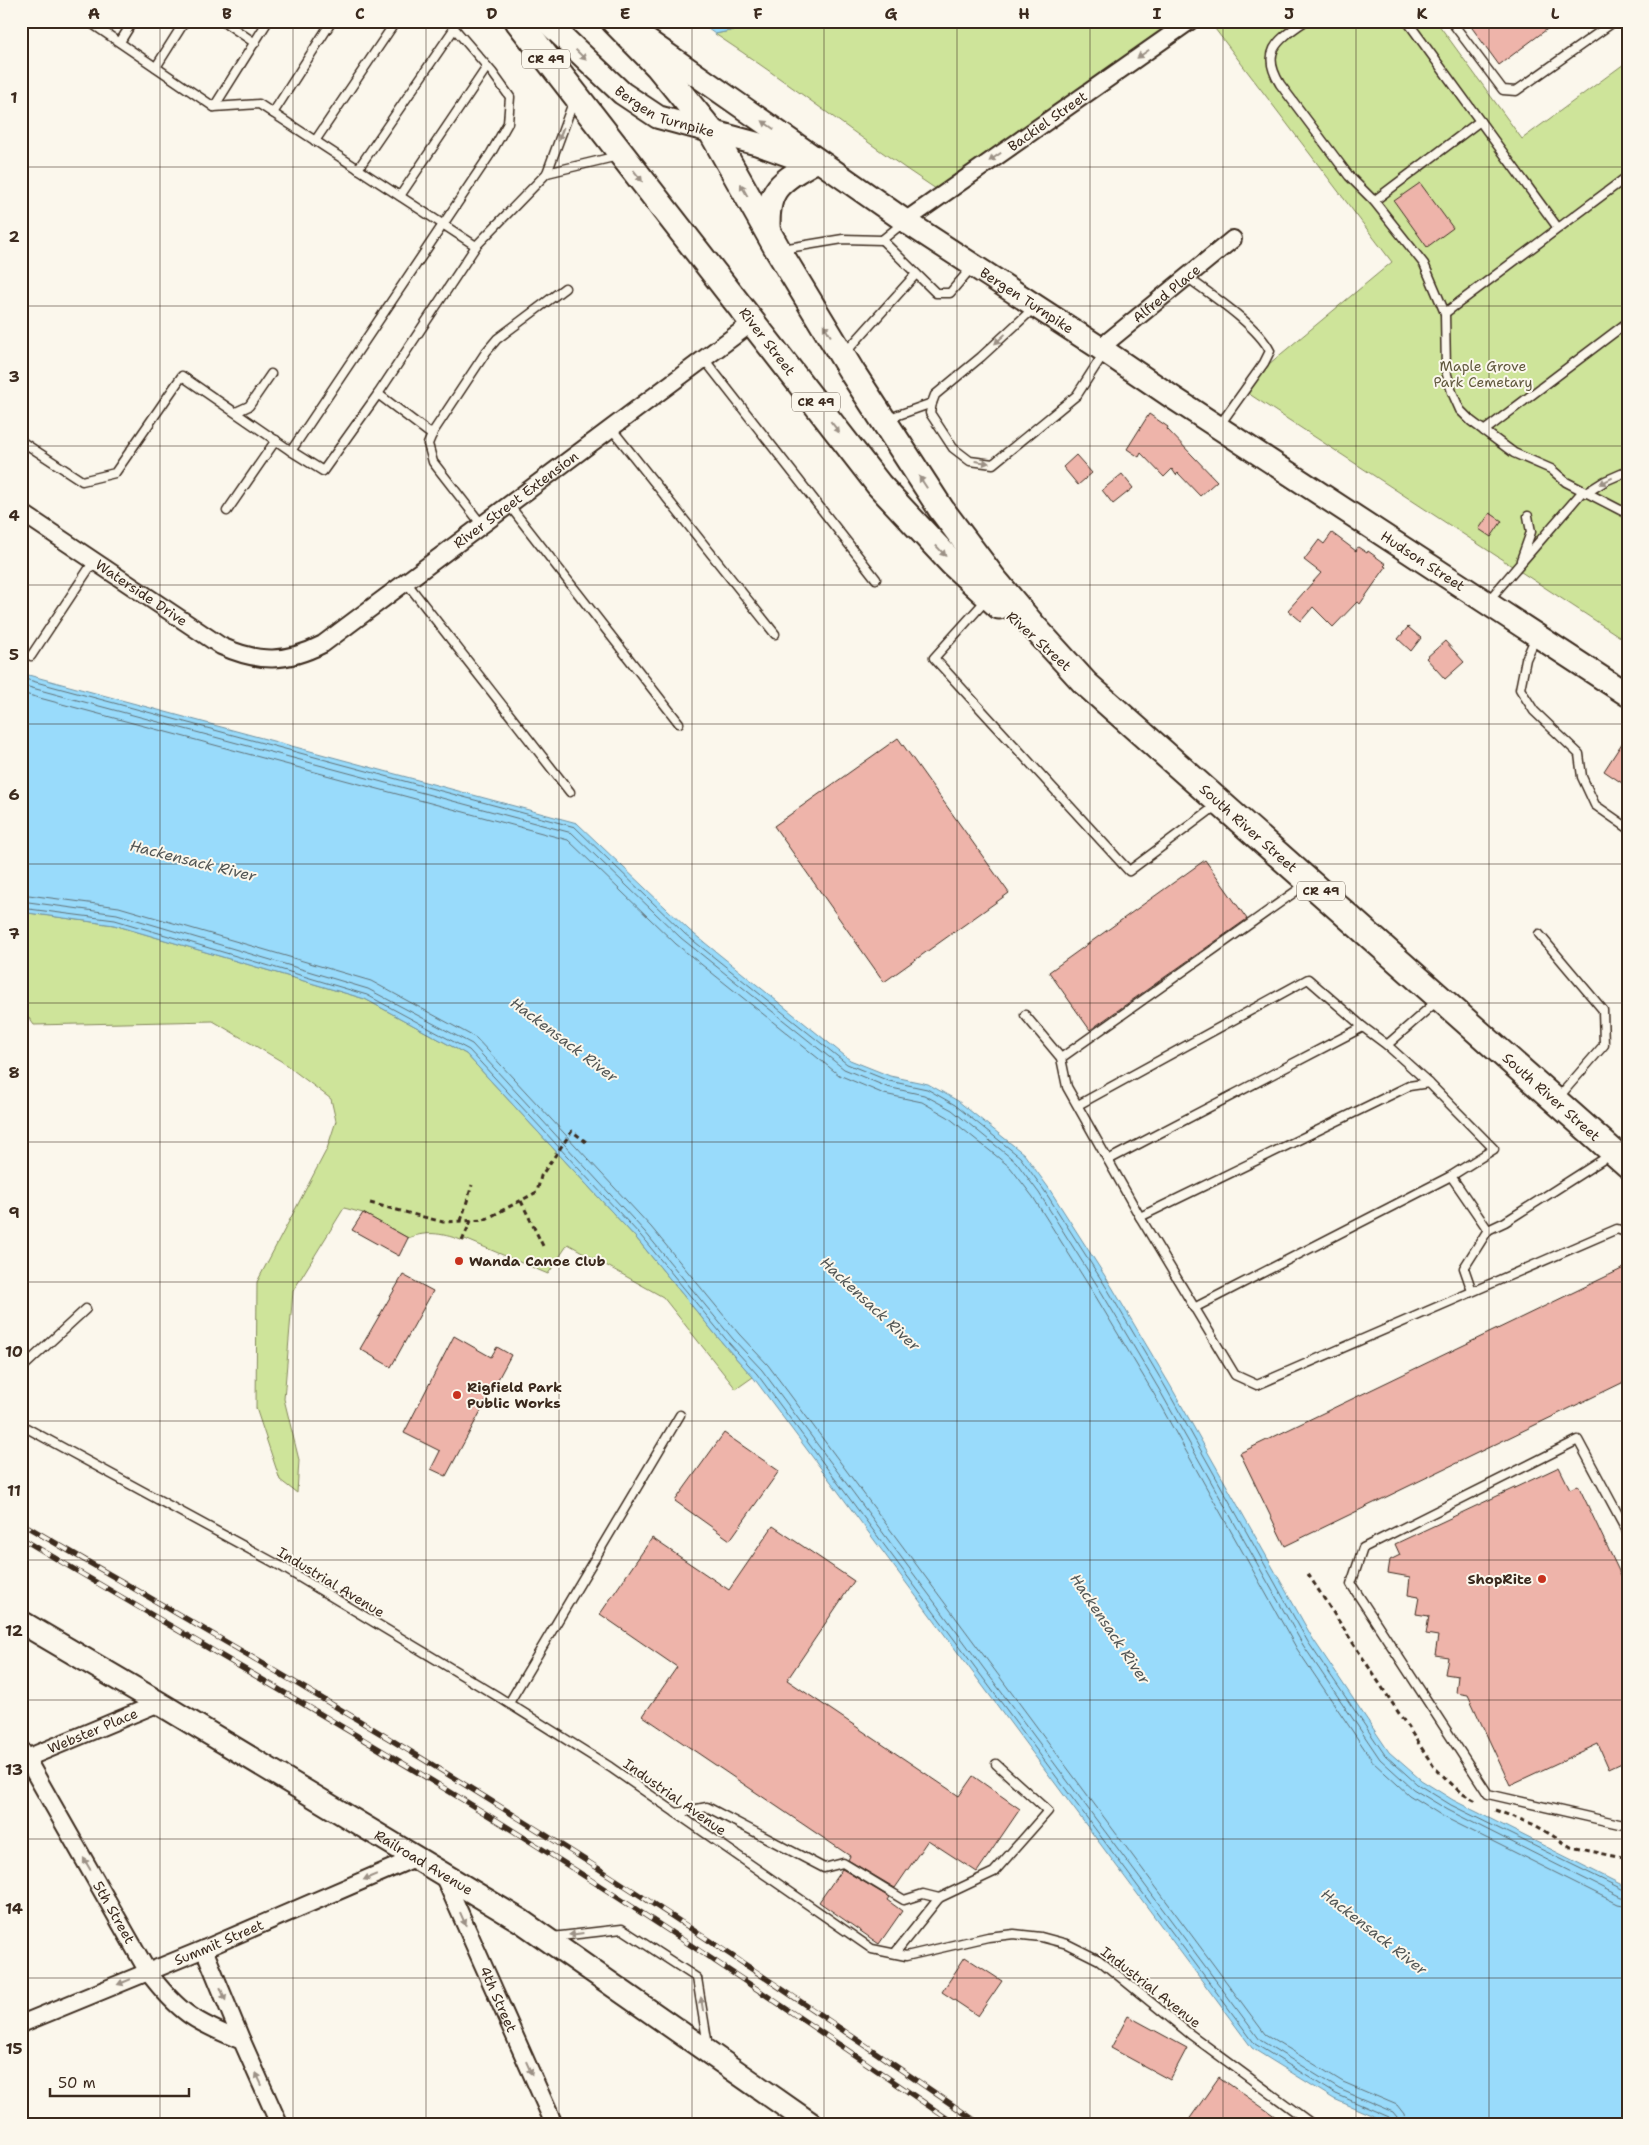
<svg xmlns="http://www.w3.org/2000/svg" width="1649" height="2145" font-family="'Shantell Sans',sans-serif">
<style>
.green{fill:#cee49a;stroke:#84875c}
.water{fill:#99dbfb;stroke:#7394a3}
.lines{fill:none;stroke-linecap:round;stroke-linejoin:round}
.shore{stroke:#617176;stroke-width:1}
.building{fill:#eeb4aa;stroke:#3b2a1e}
.lane-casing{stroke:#3b2a1e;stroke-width:11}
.street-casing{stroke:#3b2a1e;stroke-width:20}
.secondary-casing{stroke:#3b2a1e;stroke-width:26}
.primary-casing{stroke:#3b2a1e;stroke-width:29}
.path{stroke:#3b2a1e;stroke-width:3;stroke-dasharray:5 4;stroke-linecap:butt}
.lane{stroke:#fbf7ec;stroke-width:8}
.street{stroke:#fbf7ec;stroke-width:16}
.secondary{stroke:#fbf7ec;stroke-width:22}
.primary{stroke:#fbf7ec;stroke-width:25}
.rail-casing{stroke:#3b2a1e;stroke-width:5.5}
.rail{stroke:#fbf7ec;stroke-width:4;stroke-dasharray:11;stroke-linecap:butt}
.oneway{fill:#9b9085}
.grid{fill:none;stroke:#3b2a1e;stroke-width:1;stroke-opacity:0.55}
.poi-dot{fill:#c8321e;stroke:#fbf7ec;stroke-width:2}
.labels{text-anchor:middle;stroke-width:4;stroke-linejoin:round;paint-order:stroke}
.shield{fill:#fbf7ec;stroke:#75685c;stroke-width:1}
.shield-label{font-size:12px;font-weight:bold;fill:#3b2a1e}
.street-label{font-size:14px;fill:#3b2a1e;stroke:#fbf7ec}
.park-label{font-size:14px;fill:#60583d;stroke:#fbf7ec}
.poi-label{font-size:14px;font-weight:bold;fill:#3b2a1e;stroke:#fbf7ec;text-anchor:start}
.water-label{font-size:15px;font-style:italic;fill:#525655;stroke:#fbf7ec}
.neatline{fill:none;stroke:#3b2a1e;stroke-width:2}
.grid-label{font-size:16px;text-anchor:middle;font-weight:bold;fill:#3b2a1e}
</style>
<rect width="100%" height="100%" fill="#fbf7ec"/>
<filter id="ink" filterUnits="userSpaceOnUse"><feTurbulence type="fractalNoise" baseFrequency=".02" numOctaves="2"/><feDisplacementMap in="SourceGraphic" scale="10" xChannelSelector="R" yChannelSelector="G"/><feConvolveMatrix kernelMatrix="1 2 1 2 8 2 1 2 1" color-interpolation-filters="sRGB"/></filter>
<g filter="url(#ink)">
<!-- green -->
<g class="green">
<path d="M779 21H1176L936 189C860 139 790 83 715 34Z"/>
<polygon points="1209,21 1436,21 1522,139 1628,61 1628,642 1240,388 1392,262"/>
<path d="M21 912 114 925 365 999 466 1054 637 1239 725 1346 753 1377 736 1389 663 1297 568 1244 548 1274 465 1239 464 1241C444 1234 429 1230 408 1238L363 1213 344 1208 293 1291 284 1399 299 1460 297 1493 280 1480 256 1408 257 1282 327 1149 336 1121 331 1099 281 1061 213 1021 34 1025 21 1007Z"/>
</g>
<!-- water -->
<g class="water">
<polygon points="697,21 779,21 715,34"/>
<polygon points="21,673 577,823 689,930 850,1060 890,1076 928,1084 958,1101 1024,1154 1048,1187 1112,1287 1170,1385 1313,1639 1389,1752 1421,1780 1453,1800 1628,1888 1628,2124 1392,2124 1334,2099 1252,2048 753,1377 725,1346 637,1239 466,1054 365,999 114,925 21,912"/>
</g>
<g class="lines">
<!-- shore -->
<g class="shore">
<polyline points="21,678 575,827 685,934 847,1064 889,1081 927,1089 955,1105 1020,1157 1044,1190 1108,1290 1166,1388 1308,1642 1385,1755 1417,1784 1451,1805 1628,1892"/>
<polyline points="21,685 572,833 681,938 844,1069 887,1087 924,1095 952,1110 1016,1162 1039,1193 1102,1293 1160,1391 1303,1645 1380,1759 1413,1789 1448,1810 1621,1897 1628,1898"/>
<polyline points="21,693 568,840 676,944 839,1075 884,1094 922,1102 948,1117 1010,1167 1033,1197 1096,1297 1154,1394 1297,1649 1374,1763 1409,1795 1444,1817 1618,1904 1628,1906"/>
<polyline points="21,894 119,907 371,981 476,1038 651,1227 739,1334 768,1365 1265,2034 1343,2082 1397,2105 1404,2114 1406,2124"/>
<polyline points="21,901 117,914 368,989 472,1044 645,1232 733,1339 762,1370 1260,2040 1339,2089 1393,2112 1397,2117 1398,2124"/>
<polyline points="21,908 115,920 367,995 469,1050 641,1236 729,1343 757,1374 1255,2044 1336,2094 1389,2117 1392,2124"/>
</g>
</g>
<!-- building -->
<g class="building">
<polygon points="1467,21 1558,21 1499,65"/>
<polygon points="1420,183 1453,228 1427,247 1394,201"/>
<polygon points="1149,414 1168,427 1167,429 1217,481 1200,496 1178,473 1176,475 1172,469 1164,477 1141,453 1139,457 1127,449"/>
<polygon points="1076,455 1092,473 1078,485 1063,467"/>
<polygon points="1122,474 1133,488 1113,504 1102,490"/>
<polygon points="1490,513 1502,521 1491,537 1479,529"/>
<polygon points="1332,533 1356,551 1358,547 1367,553 1368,551 1386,564 1384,566 1386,567 1360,604 1357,602 1333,627 1313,607 1301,621 1288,610 1321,573 1304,560 1319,540 1324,544"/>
<polygon points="1408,627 1421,638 1411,651 1398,639"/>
<polygon points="1445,641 1464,662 1445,679 1426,658"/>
<polygon points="1628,734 1628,787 1604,771"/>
<polygon points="898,738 1009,893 884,982 774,826"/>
<polygon points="1205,860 1247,919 1090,1030 1049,972"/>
<polygon points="363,1213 408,1238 399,1256 352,1230"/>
<polygon points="1628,1266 1628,1380 1285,1546 1240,1453"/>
<polygon points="403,1275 433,1291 391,1367 360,1349"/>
<polygon points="454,1336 491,1357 497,1347 511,1355 446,1476 431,1469 440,1451 404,1433"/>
<polygon points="724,1433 779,1471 730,1540 675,1501"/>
<polygon points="1559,1467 1570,1489 1578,1485 1628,1590 1628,1760 1609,1769 1598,1744 1510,1785 1468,1695 1456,1693 1458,1676 1445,1674 1448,1657 1435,1655 1438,1636 1426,1634 1429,1616 1416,1614 1419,1597 1408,1595 1410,1577 1388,1573 1390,1560 1400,1555 1395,1544"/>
<polygon points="773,1526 854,1581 787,1680 959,1796 973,1776 1020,1809 977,1872 928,1840 895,1888 848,1860 850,1856 643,1716 677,1667 600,1614 652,1538 729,1590"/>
<polygon points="842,1869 889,1897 887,1900 902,1911 879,1944 819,1902"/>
<polygon points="965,1957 1002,1981 978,2016 942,1992"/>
<polygon points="1128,2016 1187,2048 1170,2080 1111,2048"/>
<polygon points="1219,2077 1286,2124 1186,2124"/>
</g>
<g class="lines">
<!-- lane casing -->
<g class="lane-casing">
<g id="lane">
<polyline points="88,21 214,107 259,104 476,246"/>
<polyline points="223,21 255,43"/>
<path d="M1305 21C1280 39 1259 50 1280 84L1349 176 1374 201 1424 264 1445 313 1446 371 1452 392 1460 410 1471 421 1514 453 1551 469 1566 482 1628 514"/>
<polyline points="1407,21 1558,228"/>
<polyline points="1451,21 1503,90 1516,91 1615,21"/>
<polyline points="120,42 133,21"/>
<polyline points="156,67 185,21"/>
<polyline points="214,107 268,21"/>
<polyline points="273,113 332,21"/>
<polyline points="315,141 396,21"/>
<polyline points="358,169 454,29"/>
<polyline points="547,173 618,156"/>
<polyline points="400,196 487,67"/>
<polyline points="1374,201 1480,121"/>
<polyline points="903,223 882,240 936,293 950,293 972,267"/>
<polyline points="782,249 843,239 882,240"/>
<path d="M1187 277C1211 295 1257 325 1270 351L1264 363 1219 426"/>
<polyline points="1035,307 981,357 935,395 932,403 930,413 953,448 970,461 993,464 1077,395 1104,353"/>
<polyline points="1445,313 1628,176"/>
<polyline points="845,353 916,274"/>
<polyline points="704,359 876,579"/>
<polyline points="378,394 432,435"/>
<polyline points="236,412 249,406 271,374"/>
<polyline points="887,419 932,403"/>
<polyline points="611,428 775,634"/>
<polyline points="1484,431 1628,322"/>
<polyline points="21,441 82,481 115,473 182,376 291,451 323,471 378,394 476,246 547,173 574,100"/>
<polyline points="291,451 491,153 508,123 510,97 492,72 448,21"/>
<polyline points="1586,493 1605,481 1628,471"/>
<polyline points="509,505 679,723"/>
<polyline points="227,511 276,440"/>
<polyline points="482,525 433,462 428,444 433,432 486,352 497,339 565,288"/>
<polyline points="1521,560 1531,532 1528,516"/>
<polyline points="406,582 570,792"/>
<polyline points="987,599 934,658 1129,871 1217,805"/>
<polyline points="1488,601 1582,492"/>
<polyline points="1536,637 1526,659 1520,689 1534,711 1579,754 1582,777 1595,805 1628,828"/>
<polyline points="31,656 94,561"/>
<polyline points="1306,884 1061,1058 1067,1087 1140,1217 1235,1375 1257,1385 1617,1229 1628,1233"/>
<polyline points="1539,934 1603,1010 1604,1045 1557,1099"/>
<polyline points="1025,1015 1061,1058"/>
<polyline points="1387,1045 1429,1083"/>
<polyline points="1078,1105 1308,979 1363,1027"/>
<polyline points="1108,1160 1363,1027 1387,1045 1437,1001"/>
<polyline points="1140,1217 1409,1086 1429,1083 1494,1149 1451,1176 1488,1230 1505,1222 1610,1155"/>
<polyline points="1472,1291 1464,1268 1488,1230"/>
<polyline points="1194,1308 1451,1176"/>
<polyline points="21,1369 86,1309"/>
<polyline points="21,1425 284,1568 497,1696 610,1767 872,1949 906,1956 988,1937 1014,1934 1041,1937 1067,1944 1099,1960 1190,2034 1312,2124"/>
<polyline points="1628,1533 1578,1440 1363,1548 1351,1584 1488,1794 1628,1826"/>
<polyline points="509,1703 680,1415"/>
<polyline points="676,1813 707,1807 824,1868 843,1863 904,1900 923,1894 939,1898"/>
<polyline points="552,1937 622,1929 697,1978 708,2046"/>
<polyline points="895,1953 939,1898 994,1872 1048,1811 996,1764"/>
</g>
</g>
<!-- street casing -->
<g class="street-casing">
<g id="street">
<path id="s1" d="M905 221 1190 21"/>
<path id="s2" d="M1100 348 1233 239"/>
<path id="s3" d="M21 512 221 646C259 663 286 663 323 644L753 322"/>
<path id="s4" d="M21 1749 148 1972C179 2013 195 2022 242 2041L279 2124"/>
<path id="s5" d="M27 1758 159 1703"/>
<path id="s6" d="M443 1875 554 2124"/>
<polyline points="204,1949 242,2041"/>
<path id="s7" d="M21 2024 204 1949 415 1858"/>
</g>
</g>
<!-- secondary casing -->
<g class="secondary-casing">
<g id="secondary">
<path id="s8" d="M546 21 622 93 658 117 758 144 808 162"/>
<path id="s9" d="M635 32 905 221 1100 348 1172 397 1628 695"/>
<path d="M769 236C766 193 775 184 811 164"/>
<path id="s10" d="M21 1622 159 1703 521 1921 811 2124"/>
</g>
</g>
<!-- primary casing -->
<g class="primary-casing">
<g id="primary">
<path id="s11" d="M518 21 879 485 952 563 999 606"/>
<path id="s12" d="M614 21 658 66 711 131 778 250 852 372 941 509 993 578 1035 628 1085 683 1628 1165"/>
</g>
</g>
<!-- path -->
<g class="path">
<polyline points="521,1201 544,1248"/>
<polyline points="370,1203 443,1222 484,1220 537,1192 541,1176 572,1131 586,1142"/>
<polyline points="461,1221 472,1185"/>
<polyline points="462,1241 471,1221"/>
<polyline points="1308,1574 1434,1767 1461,1793 1476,1801"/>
<polyline points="1495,1810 1535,1825 1571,1847 1628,1859"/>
</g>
<!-- lane -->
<use href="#lane" class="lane"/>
<!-- street -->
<use href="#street" class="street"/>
<!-- secondary -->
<use href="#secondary" class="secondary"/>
<!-- primary -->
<use href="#primary" class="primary"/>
<!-- rail casing -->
<g class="rail-casing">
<g id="rail">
<path d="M21 1523C188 1620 356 1716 520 1819 676 1916 828 2019 980 2124"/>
<path d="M21 1538C185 1635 350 1729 512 1830 662 1924 809 2023 955 2124"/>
</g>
</g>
<!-- rail -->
<use href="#rail" class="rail"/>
</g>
<!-- one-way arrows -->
<defs><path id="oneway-solid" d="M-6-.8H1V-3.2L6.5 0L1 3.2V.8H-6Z" transform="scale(1.25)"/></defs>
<g class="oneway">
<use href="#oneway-solid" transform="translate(1143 54) rotate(145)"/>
<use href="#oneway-solid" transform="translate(581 55) rotate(44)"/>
<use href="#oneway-solid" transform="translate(768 125) rotate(-145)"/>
<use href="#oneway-solid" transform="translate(561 134) rotate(110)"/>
<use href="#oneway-solid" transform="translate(995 157) rotate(145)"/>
<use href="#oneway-solid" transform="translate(638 176) rotate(52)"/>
<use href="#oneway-solid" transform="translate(744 190) rotate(-119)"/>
<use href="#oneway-solid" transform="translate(827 330) rotate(-121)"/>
<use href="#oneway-solid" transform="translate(1000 339) rotate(137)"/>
<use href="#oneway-solid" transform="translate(835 427) rotate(52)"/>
<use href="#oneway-solid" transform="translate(982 462) rotate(8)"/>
<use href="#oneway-solid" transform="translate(1606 481) rotate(153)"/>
<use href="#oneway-solid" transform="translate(923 482) rotate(-123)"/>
<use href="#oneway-solid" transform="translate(941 551) rotate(47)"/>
<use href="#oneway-solid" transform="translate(87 1864) rotate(-120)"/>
<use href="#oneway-solid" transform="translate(370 1877) rotate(157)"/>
<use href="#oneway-solid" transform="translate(463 1919) rotate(66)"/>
<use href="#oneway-solid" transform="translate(576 1934) rotate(173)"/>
<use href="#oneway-solid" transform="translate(124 1982) rotate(158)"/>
<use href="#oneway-solid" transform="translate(223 1994) rotate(68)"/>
<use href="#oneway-solid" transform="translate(702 2004) rotate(-99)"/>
<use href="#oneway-solid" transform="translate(529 2068) rotate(66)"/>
<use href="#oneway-solid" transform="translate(259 2079) rotate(-115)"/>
</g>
</g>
<!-- grid -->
<path class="grid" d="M160 21V2124M293 21V2124M426 21V2124M559 21V2124M692 21V2124M824 21V2124M957 21V2124M1090 21V2124M1223 21V2124M1356 21V2124M1489 21V2124M21 167H1628M21 306H1628M21 446H1628M21 585H1628M21 724H1628M21 864H1628M21 1003H1628M21 1142H1628M21 1282H1628M21 1421H1628M21 1560H1628M21 1700H1628M21 1839H1628M21 1978H1628"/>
<!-- markers -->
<g class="poi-dot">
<circle cx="459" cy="1261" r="5"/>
<circle cx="457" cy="1395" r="5"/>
<circle cx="1542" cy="1579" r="5"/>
</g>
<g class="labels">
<!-- shield labels -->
<g class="shield">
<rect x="522" y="49.5" width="48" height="19" rx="4"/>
<rect x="792" y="392.5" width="48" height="19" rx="4"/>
<rect x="1297" y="881.5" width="48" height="19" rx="4"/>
</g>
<g class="shield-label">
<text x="546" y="63">CR 49</text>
<text x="816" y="406">CR 49</text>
<text x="1321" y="895">CR 49</text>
</g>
<!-- street labels -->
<g class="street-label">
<text dy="5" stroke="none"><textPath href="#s8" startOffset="152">Bergen Turnpike</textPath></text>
<text dy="5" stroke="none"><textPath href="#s1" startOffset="174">Backiel Street</textPath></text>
<text dy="5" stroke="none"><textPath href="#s2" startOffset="86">Alfred Place</textPath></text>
<text dy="5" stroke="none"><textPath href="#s9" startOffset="475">Bergen Turnpike</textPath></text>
<text dy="5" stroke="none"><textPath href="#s11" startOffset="406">River Street</textPath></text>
<text dy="5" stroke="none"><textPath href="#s3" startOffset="588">River Street Extension</textPath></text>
<text dy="5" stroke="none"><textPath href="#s9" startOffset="949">Hudson Street</textPath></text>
<text dy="5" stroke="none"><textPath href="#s3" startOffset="145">Waterside Drive</textPath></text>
<text transform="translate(1039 641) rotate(42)" y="5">River Street</text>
<text dy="5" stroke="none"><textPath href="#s12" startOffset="1034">South River Street</textPath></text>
<text dy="5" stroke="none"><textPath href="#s12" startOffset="1439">South River Street</textPath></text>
<text transform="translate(331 1582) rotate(31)" y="5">Industrial Avenue</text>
<text dy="5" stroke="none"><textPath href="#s5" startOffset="71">Webster Place</textPath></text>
<text transform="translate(675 1797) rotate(35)" y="5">Industrial Avenue</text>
<text dy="5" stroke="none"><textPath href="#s10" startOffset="469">Railroad Avenue</textPath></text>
<text dy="5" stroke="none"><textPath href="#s4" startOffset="188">5th Street</textPath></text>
<text dy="5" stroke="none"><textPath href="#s7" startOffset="214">Summit Street</textPath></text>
<text transform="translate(1151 1987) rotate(38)" y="5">Industrial Avenue</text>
<text dy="5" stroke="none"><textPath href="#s6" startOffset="136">4th Street</textPath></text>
</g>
<!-- park labels -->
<g class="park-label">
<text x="1483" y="371">Maple Grove<tspan x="1483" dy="16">Park Cemetary</tspan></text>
</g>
<!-- poi labels -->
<g class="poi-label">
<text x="469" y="1266">Wanda Canoe Club</text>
<text x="467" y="1392">Rigfield Park<tspan x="467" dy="16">Public Works</tspan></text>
<text x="1532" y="1584" text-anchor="end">ShopRite</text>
</g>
<!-- water labels -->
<g class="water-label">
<text transform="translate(193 861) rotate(14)" y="5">Hackensack River</text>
<text transform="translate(564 1040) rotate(37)" y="5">Hackensack River</text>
<text transform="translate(870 1304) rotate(43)" y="5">Hackensack River</text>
<text transform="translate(1110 1629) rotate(56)" y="5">Hackensack River</text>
<text transform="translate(1374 1932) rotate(38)" y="5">Hackensack River</text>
</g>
</g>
<!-- margin -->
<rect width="1649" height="2145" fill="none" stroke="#fbf7ec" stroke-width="55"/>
<!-- scale -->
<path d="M50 2088v8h139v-8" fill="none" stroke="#3b2a1e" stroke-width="2.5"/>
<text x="58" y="2088" font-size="15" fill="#3b2a1e" stroke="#fbf7ec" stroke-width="4" paint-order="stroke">50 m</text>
<rect x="28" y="28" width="1594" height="2090" class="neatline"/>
<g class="grid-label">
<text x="94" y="19">A</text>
<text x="227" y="19">B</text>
<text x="360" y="19">C</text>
<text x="492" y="19">D</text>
<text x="625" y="19">E</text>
<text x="758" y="19">F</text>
<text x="891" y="19">G</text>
<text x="1024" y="19">H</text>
<text x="1157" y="19">I</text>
<text x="1289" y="19">J</text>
<text x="1422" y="19">K</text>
<text x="1555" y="19">L</text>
<text x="14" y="103">1</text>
<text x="14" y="242">2</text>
<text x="14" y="382">3</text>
<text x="14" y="521">4</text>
<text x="14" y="660">5</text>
<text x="14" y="800">6</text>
<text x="14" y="939">7</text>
<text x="14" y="1078">8</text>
<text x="14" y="1218">9</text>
<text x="14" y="1357">10</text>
<text x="14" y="1496">11</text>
<text x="14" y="1636">12</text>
<text x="14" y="1775">13</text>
<text x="14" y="1914">14</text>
<text x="14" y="2054">15</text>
</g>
</svg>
